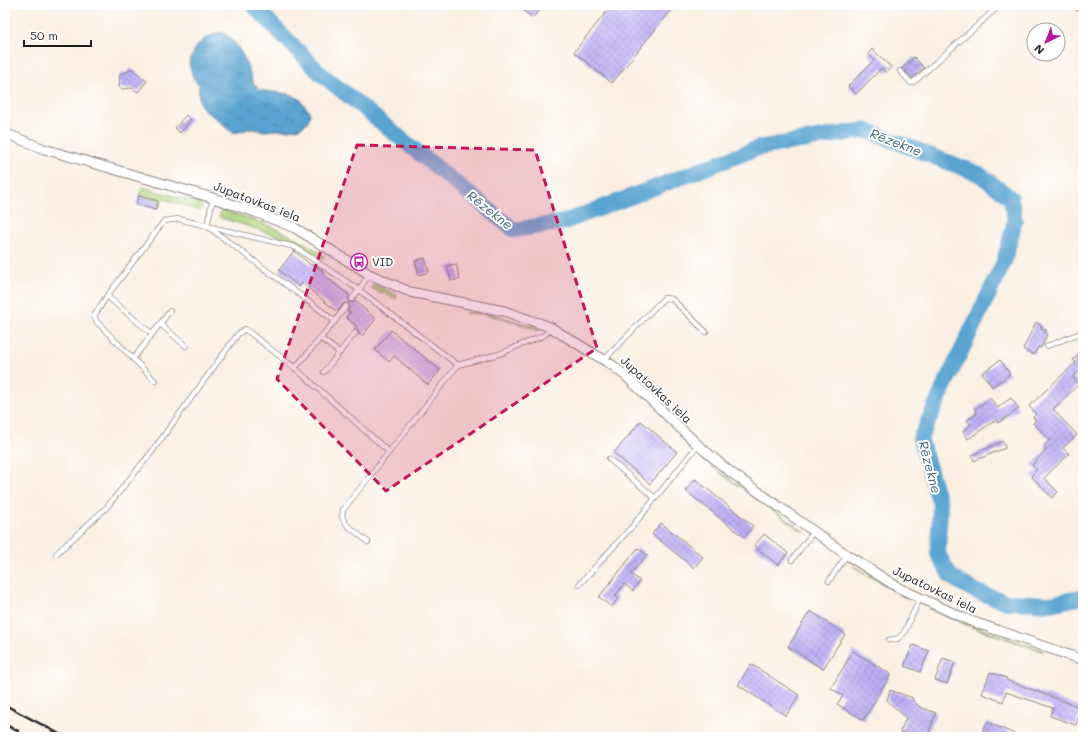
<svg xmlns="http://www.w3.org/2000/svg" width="1088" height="742" font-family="Mali,sans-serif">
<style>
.grass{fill:url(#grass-tufts);stroke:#65784c}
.water{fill:url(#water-ripples);stroke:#3a6076}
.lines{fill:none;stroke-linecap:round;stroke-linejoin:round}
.river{stroke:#58a3d0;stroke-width:16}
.building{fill:url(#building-cross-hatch)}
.lane-casing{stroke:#8b867f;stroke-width:6}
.street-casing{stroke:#8b867f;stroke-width:11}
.primary-casing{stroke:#8b867f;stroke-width:16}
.lane{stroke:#fff;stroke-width:4.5}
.street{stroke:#fff;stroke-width:9}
.primary{stroke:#febb71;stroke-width:14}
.rail{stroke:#1c1c1c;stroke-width:2.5}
.marked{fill:#c2185b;fill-opacity:0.2;stroke:#c2185b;stroke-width:3;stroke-dasharray:8 5;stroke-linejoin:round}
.labels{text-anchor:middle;stroke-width:4;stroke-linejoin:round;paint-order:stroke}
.street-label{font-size:12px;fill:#1c1c1c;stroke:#fff}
.poi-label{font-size:12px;fill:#1c1c1c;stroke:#fff;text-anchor:start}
.water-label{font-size:13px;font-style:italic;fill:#3a6076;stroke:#fff}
</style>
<defs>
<pattern id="grass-tufts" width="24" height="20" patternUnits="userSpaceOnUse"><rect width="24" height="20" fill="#aed37d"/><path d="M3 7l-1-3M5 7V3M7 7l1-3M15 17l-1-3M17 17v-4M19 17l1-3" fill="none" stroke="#95b56b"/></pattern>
<pattern id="water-ripples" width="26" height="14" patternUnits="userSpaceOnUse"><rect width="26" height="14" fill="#58a3d0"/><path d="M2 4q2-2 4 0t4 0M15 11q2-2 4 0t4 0" fill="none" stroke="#4884a8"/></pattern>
<pattern id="building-cross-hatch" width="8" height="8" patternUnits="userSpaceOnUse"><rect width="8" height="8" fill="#bdaef4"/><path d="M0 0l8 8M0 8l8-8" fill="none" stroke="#a295d1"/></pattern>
</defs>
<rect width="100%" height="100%" fill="#fff"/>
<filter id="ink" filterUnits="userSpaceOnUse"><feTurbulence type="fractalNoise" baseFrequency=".025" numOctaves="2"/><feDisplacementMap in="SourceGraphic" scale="8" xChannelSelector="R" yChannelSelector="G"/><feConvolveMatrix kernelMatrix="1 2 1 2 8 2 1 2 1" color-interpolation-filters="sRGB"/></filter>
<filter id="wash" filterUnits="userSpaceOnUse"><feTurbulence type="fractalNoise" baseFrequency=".012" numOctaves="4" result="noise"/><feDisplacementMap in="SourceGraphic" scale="16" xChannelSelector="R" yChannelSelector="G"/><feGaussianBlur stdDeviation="0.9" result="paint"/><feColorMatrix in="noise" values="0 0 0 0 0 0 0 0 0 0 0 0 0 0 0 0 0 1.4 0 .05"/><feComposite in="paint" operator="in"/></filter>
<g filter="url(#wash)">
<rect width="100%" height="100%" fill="#faefe2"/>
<!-- grass -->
<g class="grass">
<polygon points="142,187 196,202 201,204 202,206 200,211 164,199 156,210 158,201 139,196"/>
<path d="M222 210C259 221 291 232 323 255L324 256 322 259 293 241 219 217 221 211Z"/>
<polygon points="374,284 397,295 396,299 371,288"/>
<polygon points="465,313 489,313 536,327 539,329 539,331 508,320 485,314"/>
<polygon points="701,458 803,531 805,533 724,476"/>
<polygon points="853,566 904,595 906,598"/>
<polygon points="927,608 959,621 1042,650 1044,652 969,626"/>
</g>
<!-- water -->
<path class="water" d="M222 32C235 39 243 54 248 68 252 78 251 81 259 90L289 94 300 99 310 113C308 132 290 130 276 130 272 130 269 131 266 131 261 131 256 129 251 129 245 129 239 134 233 132 227 130 223 124 218 120 201 107 198 109 199 85L193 78 189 63C191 59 192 55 194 51 199 41 211 34 222 32Z"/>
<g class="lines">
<!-- river -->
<polyline class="river" points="253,5 320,73 514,230 564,222 758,148 865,130 979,174 1011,198 1015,221 1004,262 943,389 920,439 940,504 938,554 951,577 977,592 1007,602 1050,604 1083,597"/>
</g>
<g id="blocks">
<!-- building -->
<g class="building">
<polygon points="516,5 543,5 533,18"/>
<polygon points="612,5 675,5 612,83 574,52"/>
<polygon points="872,49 891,67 886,73 882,68 856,94 848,86 874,60 868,54"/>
<polygon points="914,57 924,68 912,78 902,68"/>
<polygon points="131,68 147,81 138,92 132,88 123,89 119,87 120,74 127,72"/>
<polygon points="186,115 191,120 180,133 175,128"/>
<polygon points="139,196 158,201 156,210 136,204"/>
<polygon points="294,251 311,265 315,265 323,271 323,275 349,295 349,302 353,303 355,301 376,319 362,336 359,334 358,330 354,329 357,327 346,317 351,312 347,312 350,307 348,303 344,303 338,311 335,310 302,283 299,287 279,270"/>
<polygon points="425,258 429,272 419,275 415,261"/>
<polygon points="456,264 460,279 451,281 447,266"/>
<polygon points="1036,322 1042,326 1041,328 1046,330 1045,333 1047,334 1041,348 1038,347 1034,355 1023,349"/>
<polygon points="391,330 440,370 428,385 394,356 389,362 375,350"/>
<polygon points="1080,354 1082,356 1083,355 1083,370 1082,369 1073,377 1079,384 1053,409 1077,435 1063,448 1069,454 1044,478 1058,492 1052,498 1031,476 1037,470 1032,465 1047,449 1044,445 1050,440 1033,423 1036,420 1033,417 1036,414 1029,406 1076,362 1073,360"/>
<polygon points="1000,360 1010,374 992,387 982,373"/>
<polygon points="990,398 997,408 1011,398 1019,409 998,423 996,420 968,439 963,431 971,425 967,420 977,414 975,409"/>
<polygon points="641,421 677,452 650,484 614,453"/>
<polygon points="1003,441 1005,448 974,461 972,455"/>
<polygon points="695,479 753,526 744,537 686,491"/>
<polygon points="661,523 703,557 694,568 652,534"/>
<polygon points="764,534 788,553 778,565 754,546"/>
<polygon points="638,548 647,555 631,574 640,581 633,591 624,584 615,596 618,598 612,607 599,597"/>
<polygon points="810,611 845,634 823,669 788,647"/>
<polygon points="913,645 929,651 920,672 904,666"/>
<polygon points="853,651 890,674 890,676 863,720 837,704 843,696 831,688"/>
<polygon points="943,658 955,662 947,684 935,680"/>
<polygon points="751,664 799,695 786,716 738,685"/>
<polygon points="990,672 1007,678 1006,680 1082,708 1076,725 1050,716 1053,708 1006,692 1003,702 982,694"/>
<polygon points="890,690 913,698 912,700 920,707 936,713 927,737 913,737 900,732 906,718 887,700"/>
<polygon points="987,722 1022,737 990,737 982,733"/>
</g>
</g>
</g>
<g filter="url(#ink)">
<use href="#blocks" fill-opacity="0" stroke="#8b867f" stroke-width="1"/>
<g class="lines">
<!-- lane casing -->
<g class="lane-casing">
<g id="lane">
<polyline points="900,71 911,83 915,81 1000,5"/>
<polyline points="213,198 207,226 295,247 359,290 352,299"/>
<polyline points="369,274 359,290 458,365 499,354 538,338 546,334 550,327"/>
<polyline points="107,296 94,316 97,322 155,381"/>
<polyline points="335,321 346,306"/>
<polyline points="160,324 186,346"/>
<polyline points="320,338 340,353"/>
<polyline points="1047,346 1083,332"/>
<polyline points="133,359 170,311"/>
<polyline points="604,360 664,298 672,299 706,332"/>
<polyline points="295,368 389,452 343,510 342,517 347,525 368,542"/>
<polyline points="324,372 355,333"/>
<polyline points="389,452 458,365"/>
<polyline points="609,459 655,498"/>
<polyline points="56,554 106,508 151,453 238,334 245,329 295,368 335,321 207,226 179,219 164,221 107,296 152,334"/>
<polyline points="792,560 814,531"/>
<polyline points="829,581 847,555"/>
<polyline points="579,585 636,522 698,445"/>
<polyline points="889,640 897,639 904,633 920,598"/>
</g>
</g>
<!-- street casing -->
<g class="street-casing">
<polyline id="street" points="5,133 44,149 213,198 255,212 295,228 369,274 410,292 504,311 550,327 612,365 628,378 698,445 729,471 847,555 899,588 968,620 1083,660"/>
</g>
<!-- primary casing -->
<g class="primary-casing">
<polyline id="primary" points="1082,5 1083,5"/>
</g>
<!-- lane -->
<use href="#lane" class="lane"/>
<!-- street -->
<use href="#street" class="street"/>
<!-- primary -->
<use href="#primary" class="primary"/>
<!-- rail -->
<g class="rail">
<polyline points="5,705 65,737"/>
<polyline points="5,725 18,731"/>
<polyline points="5,732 14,737"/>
</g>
</g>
</g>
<!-- marked area -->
<path class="marked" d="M357 145 535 150 597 348 386 491 277 379Z"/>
<!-- icons -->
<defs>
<g id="bus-ring" transform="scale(0.9)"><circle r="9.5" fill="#fff" stroke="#b5179e" stroke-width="1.5"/><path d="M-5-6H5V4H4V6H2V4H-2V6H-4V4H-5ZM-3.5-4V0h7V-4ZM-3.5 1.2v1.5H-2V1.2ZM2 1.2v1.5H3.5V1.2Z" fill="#b5179e"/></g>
</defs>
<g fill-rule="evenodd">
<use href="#bus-ring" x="359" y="262"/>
</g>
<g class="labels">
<!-- street labels -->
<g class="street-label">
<text transform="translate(257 202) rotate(21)" y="4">Jupatovkas iela</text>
<text transform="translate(656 390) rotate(43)" y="4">Jupatovkas iela</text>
<text transform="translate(935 590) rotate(26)" y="4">Jupatovkas iela</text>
</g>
<!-- poi labels -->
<g class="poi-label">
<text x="372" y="266">VID</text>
</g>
<!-- water labels -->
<g class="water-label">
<text transform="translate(896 142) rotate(21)" y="5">Rēzekne</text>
<text transform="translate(490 210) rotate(38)" y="5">Rēzekne</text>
<text transform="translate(930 467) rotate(75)" y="5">Rēzekne</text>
</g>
</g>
<!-- margin -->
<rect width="1088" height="742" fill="none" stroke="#fff" stroke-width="20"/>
<!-- north arrow -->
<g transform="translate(1046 42) rotate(223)"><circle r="19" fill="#ffffff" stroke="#a4a4a4"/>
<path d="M0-3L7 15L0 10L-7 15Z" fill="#b5179e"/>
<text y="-6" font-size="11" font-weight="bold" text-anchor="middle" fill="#1c1c1c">N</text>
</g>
<!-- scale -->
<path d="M24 40v6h67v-6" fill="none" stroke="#1c1c1c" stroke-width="2"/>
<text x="30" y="40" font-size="12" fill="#1c1c1c" stroke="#ffffff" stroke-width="3" paint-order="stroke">50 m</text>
</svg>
